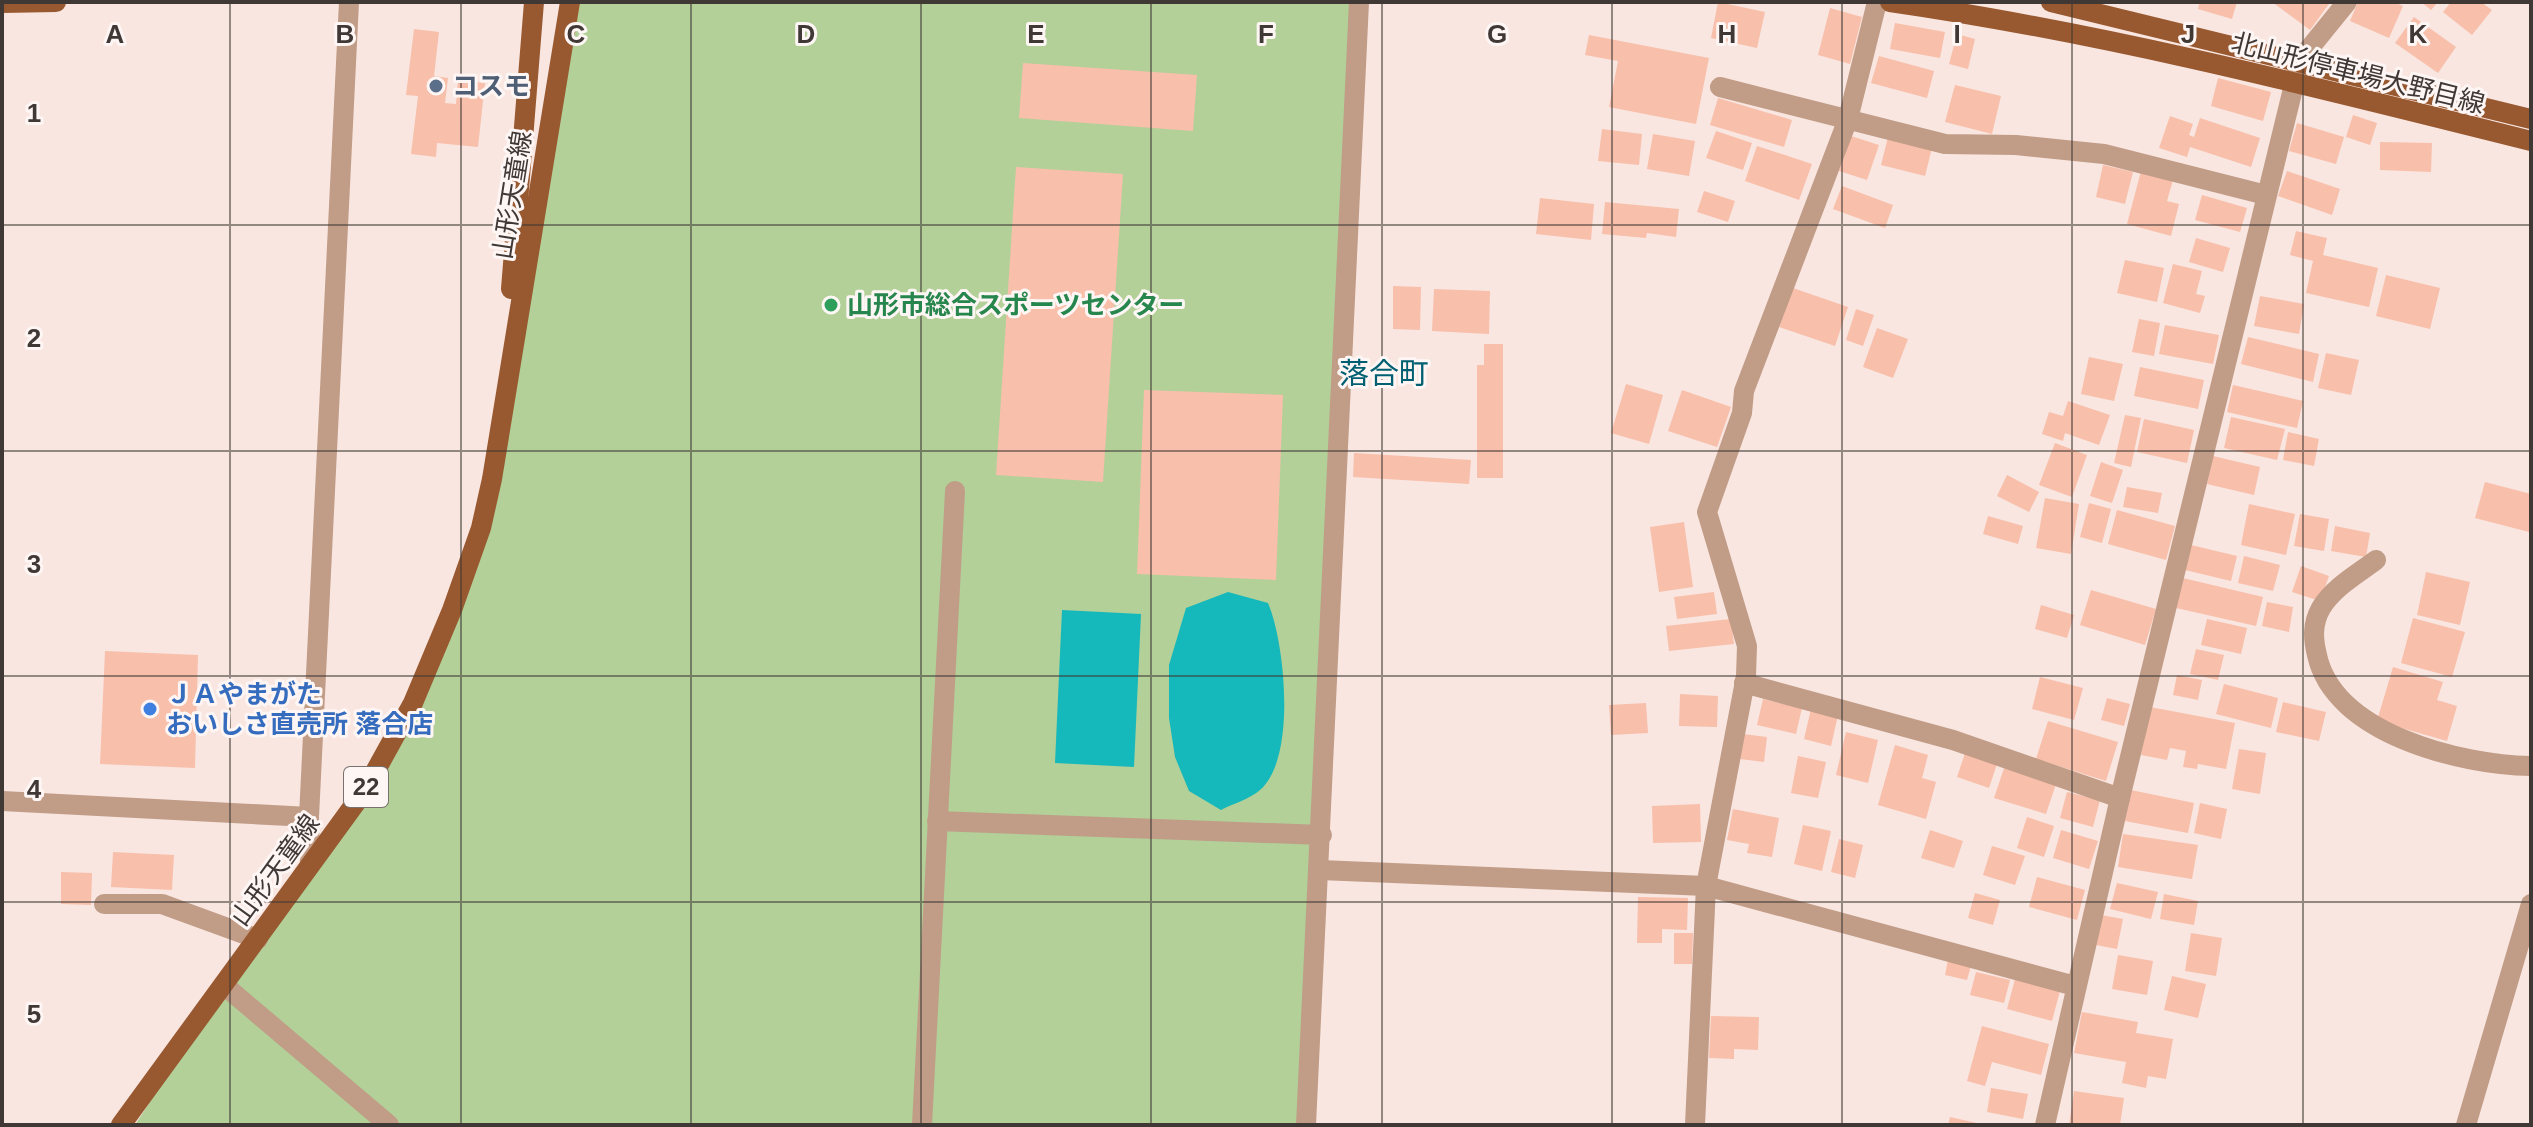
<svg xmlns="http://www.w3.org/2000/svg" width="2533" height="1127" font-family="Arial,'Noto Sans JP',sans-serif">
<style>
.green{fill:#b2d098}
.water{fill:#15b8bb}
.building{fill:#f8bfab}
.lines{fill:none;stroke-linecap:round;stroke-linejoin:round}
.minor{stroke:#c19c87;stroke-width:20}
.major{stroke:#985830;stroke-width:20}
.grid{fill:none;stroke:#3f3835;stroke-width:2;stroke-opacity:0.55}
.service-dot{fill:#5c6f8a;stroke:#fef6f4;stroke-width:3}
.leisure-dot{fill:#2e9e5b;stroke:#fef6f4;stroke-width:3}
.shop-dot{fill:#3f7fe0;stroke:#fef6f4;stroke-width:3}
.labels{text-anchor:middle;stroke-width:6;stroke-linejoin:round;paint-order:stroke}
.shield{fill:#fef6f4;stroke:#78716e;stroke-width:2}
.shield-label{font-size:24px;font-weight:bold;fill:#3f3835}
.street-label{font-size:26px;fill:#3f3835;stroke:#fef6f4}
.service-label{font-size:26px;font-weight:bold;fill:#4e5e75;stroke:#fef6f4;text-anchor:start}
.leisure-label{font-size:26px;font-weight:bold;fill:#27864d;stroke:#fef6f4;text-anchor:start}
.shop-label{font-size:26px;font-weight:bold;fill:#366cbe;stroke:#fef6f4;text-anchor:start}
.quarter-label{font-size:30px;fill:#006071;stroke:#fef6f4}
.grid-label{font-size:26px;text-anchor:middle;font-weight:bold;fill:#3f3835;stroke:#fef6f4;stroke-width:6;stroke-linejoin:round;paint-order:stroke}
</style>
<rect width="100%" height="100%" fill="#f9e6e0"/>
<!-- green -->
<polygon class="green" points="570,2 1359,2 1306,1125 135,1125 225,986 365,790 481,528"/>
<!-- water -->
<g class="water">
<path d="M1228 592 1268 603C1285 643 1297 758 1260 790 1250 799 1232 804 1221 810L1189 791 1175 757 1169 718V665L1186 608Z"/>
<polygon points="1062,610 1141,614 1134,767 1055,763"/>
</g>
<!-- building -->
<g class="building">
<polygon points="1718,2 1765,12 1757,48 1711,38"/>
<polygon points="2200,2 2237,2 2232,19 2198,9"/>
<polygon points="2272,2 2327,2 2329,4 2310,30"/>
<polygon points="2358,2 2393,2 2403,6 2389,38 2350,21"/>
<polygon points="2421,2 2438,2 2431,10"/>
<polygon points="2451,2 2481,2 2492,10 2472,35 2443,12"/>
<polygon points="1830,8 1862,17 1850,64 1818,55"/>
<polygon points="2414,17 2456,47 2438,73 2395,43"/>
<polygon points="1895,23 1945,32 1940,58 1890,49"/>
<polygon points="414,29 439,32 434,76 448,78 445,103 456,104 458,80 485,83 478,147 437,143 436,157 411,154 418,96 406,95"/>
<polygon points="1957,34 1975,39 1968,69 1949,64"/>
<polygon points="1589,35 1709,58 1696,124 1609,107 1618,61 1585,55"/>
<polygon points="1879,56 1934,71 1927,98 1871,83"/>
<polygon points="1023,63 1197,75 1193,131 1019,118"/>
<polygon points="2218,78 2271,92 2263,121 2211,106"/>
<polygon points="1955,85 2001,96 1992,134 1945,122"/>
<polygon points="1718,98 1792,120 1784,147 1710,125"/>
<polygon points="2353,115 2377,123 2370,145 2346,137"/>
<polygon points="2170,116 2193,124 2189,135 2194,137 2200,118 2260,138 2251,167 2190,147 2187,157 2159,148"/>
<polygon points="2297,123 2344,137 2336,164 2289,151"/>
<polygon points="1602,129 1642,134 1639,165 1598,161"/>
<polygon points="1716,131 1752,143 1743,170 1706,158"/>
<polygon points="1653,134 1695,141 1689,176 1647,169"/>
<polygon points="1851,136 1879,145 1867,180 1839,171"/>
<polygon points="1888,137 1932,148 1925,176 1881,165"/>
<polygon points="2380,142 2432,143 2431,172 2380,170"/>
<polygon points="1757,146 1812,164 1799,200 1745,181"/>
<polygon points="2103,165 2133,172 2125,204 2096,197"/>
<polygon points="1016,167 1123,174 1103,482 996,475"/>
<polygon points="2141,171 2173,180 2167,201 2179,204 2171,236 2127,224"/>
<polygon points="2287,171 2340,189 2332,215 2278,196"/>
<polygon points="1842,186 1893,205 1885,228 1833,209"/>
<polygon points="1704,191 1735,201 1728,222 1697,212"/>
<polygon points="2202,195 2247,208 2240,232 2195,220"/>
<polygon points="1540,198 1594,204 1591,240 1536,234"/>
<polygon points="1605,202 1679,209 1676,237 1647,233 1646,238 1602,234"/>
<polygon points="2296,231 2327,238 2323,255 2378,268 2369,307 2306,293 2313,261 2290,255"/>
<polygon points="2196,238 2230,248 2223,272 2189,262"/>
<polygon points="2125,260 2164,268 2157,302 2117,293"/>
<polygon points="2173,264 2202,271 2196,294 2205,296 2200,313 2163,303"/>
<polygon points="2386,275 2440,288 2430,329 2376,316"/>
<polygon points="1393,286 1421,287 1420,330 1393,329"/>
<polygon points="1793,288 1848,307 1835,346 1779,327"/>
<polygon points="1434,289 1490,291 1489,334 1432,331"/>
<polygon points="2260,296 2304,304 2299,334 2254,326"/>
<polygon points="1856,309 1874,315 1863,346 1846,340"/>
<polygon points="2139,319 2160,323 2154,356 2132,352"/>
<polygon points="2165,325 2219,335 2213,364 2159,354"/>
<polygon points="1877,328 1908,339 1893,378 1863,367"/>
<polygon points="2248,337 2319,354 2313,382 2241,364"/>
<polygon points="1484,344 1503,344 1503,478 1477,478 1477,365 1484,365"/>
<polygon points="2326,353 2359,360 2351,395 2318,388"/>
<polygon points="2089,357 2123,364 2114,401 2081,394"/>
<polygon points="2140,367 2204,380 2198,409 2134,396"/>
<polygon points="1626,384 1663,395 1649,444 1611,433"/>
<polygon points="2233,385 2303,401 2297,428 2227,412"/>
<polygon points="1144,390 1283,395 1276,580 1137,574"/>
<polygon points="1682,390 1731,407 1717,447 1668,431"/>
<polygon points="2068,401 2110,415 2099,445 2065,433 2063,441 2042,434 2049,412 2063,416"/>
<polygon points="2125,415 2141,418 2131,467 2114,463"/>
<polygon points="2231,417 2285,429 2277,460 2224,448"/>
<polygon points="2144,419 2194,430 2187,463 2137,452"/>
<polygon points="2288,432 2319,439 2314,466 2283,460"/>
<polygon points="2055,443 2087,455 2072,497 2039,485"/>
<polygon points="1354,453 1471,460 1469,484 1353,477"/>
<polygon points="2213,456 2260,467 2254,495 2207,484"/>
<polygon points="2101,462 2123,470 2112,503 2090,496"/>
<polygon points="2007,475 2039,492 2029,512 1997,496"/>
<polygon points="2485,482 2531,494 2529,532 2475,518"/>
<polygon points="2127,487 2162,493 2158,513 2123,507"/>
<polygon points="2045,498 2079,504 2071,554 2036,548"/>
<polygon points="2089,503 2111,509 2102,543 2080,537"/>
<polygon points="2249,504 2295,514 2286,555 2241,545"/>
<polygon points="2117,510 2175,526 2166,560 2108,544"/>
<polygon points="2300,514 2329,519 2324,551 2294,546"/>
<polygon points="1988,516 2023,526 2018,544 1983,534"/>
<polygon points="1684,522 1693,587 1659,592 1650,527"/>
<polygon points="2335,526 2370,533 2366,557 2331,551"/>
<polygon points="2191,545 2237,556 2231,581 2185,570"/>
<polygon points="2244,556 2280,565 2273,591 2238,583"/>
<polygon points="2301,566 2329,576 2320,601 2292,592"/>
<polygon points="2426,572 2470,582 2460,625 2417,615"/>
<polygon points="2183,578 2263,597 2256,626 2176,608"/>
<polygon points="2091,590 2156,609 2145,645 2080,625"/>
<polygon points="1714,592 1717,614 1677,619 1674,597"/>
<polygon points="2267,602 2293,607 2289,632 2262,626"/>
<polygon points="2041,605 2074,615 2067,638 2035,629"/>
<polygon points="2413,618 2465,632 2452,677 2401,663"/>
<polygon points="1731,619 1734,644 1669,651 1666,626"/>
<polygon points="2207,619 2247,628 2241,654 2201,645"/>
<polygon points="2196,649 2224,655 2218,680 2190,674"/>
<polygon points="105,651 198,655 195,768 100,764"/>
<polygon points="2393,667 2443,682 2437,700 2457,706 2447,741 2377,721"/>
<polygon points="2177,675 2202,680 2198,700 2173,695"/>
<polygon points="2040,677 2083,688 2074,720 2032,709"/>
<polygon points="2224,684 2278,698 2271,728 2216,714"/>
<polygon points="1680,694 1718,696 1717,727 1679,726"/>
<polygon points="2107,698 2130,704 2124,726 2101,720"/>
<polygon points="1763,699 1802,708 1796,734 1757,725"/>
<polygon points="2283,702 2326,712 2319,741 2276,732"/>
<polygon points="1646,703 1648,733 1611,735 1609,705"/>
<polygon points="2150,707 2235,723 2226,769 2198,764 2197,769 2183,767 2186,751 2170,748 2167,760 2141,755"/>
<polygon points="1811,709 1838,715 1831,746 1804,739"/>
<polygon points="2048,721 2118,742 2106,781 2036,759"/>
<polygon points="1846,732 1878,740 1868,783 1836,775"/>
<polygon points="1743,734 1767,737 1764,762 1740,759"/>
<polygon points="1895,745 1928,755 1922,778 1936,782 1926,819 1878,805"/>
<polygon points="2239,749 2266,753 2260,794 2232,789"/>
<polygon points="1965,753 1997,764 1989,788 1957,777"/>
<polygon points="1798,756 1826,762 1818,798 1791,793"/>
<polygon points="2004,768 2056,784 2046,814 1994,798"/>
<polygon points="2131,790 2194,803 2188,833 2125,821"/>
<polygon points="2067,792 2100,800 2093,827 2060,818"/>
<polygon points="2200,803 2227,809 2221,839 2194,833"/>
<polygon points="1700,804 1701,842 1653,843 1652,806"/>
<polygon points="1733,809 1779,818 1772,857 1747,853 1749,844 1727,840"/>
<polygon points="2027,817 2054,826 2044,857 2017,848"/>
<polygon points="1803,825 1831,831 1822,871 1794,864"/>
<polygon points="1930,830 1963,841 1954,868 1921,858"/>
<polygon points="2061,830 2098,841 2089,869 2053,858"/>
<polygon points="2123,834 2198,845 2192,879 2118,867"/>
<polygon points="1839,839 1863,845 1855,878 1831,872"/>
<polygon points="1992,846 2025,856 2015,885 1983,875"/>
<polygon points="113,852 174,855 172,890 111,887"/>
<polygon points="61,872 92,873 91,905 61,904"/>
<polygon points="2037,877 2085,890 2077,920 2029,907"/>
<polygon points="2117,883 2158,892 2151,919 2110,909"/>
<polygon points="1975,893 2000,900 1993,925 1968,918"/>
<polygon points="2164,894 2198,901 2194,925 2160,919"/>
<polygon points="1638,897 1688,898 1687,930 1662,929 1662,943 1637,943"/>
<polygon points="2101,915 2123,919 2117,949 2096,945"/>
<polygon points="1674,933 1693,933 1692,964 1674,964"/>
<polygon points="2191,933 2222,938 2216,976 2185,971"/>
<polygon points="2118,955 2153,961 2147,995 2112,989"/>
<polygon points="1948,960 1971,966 1967,980 1945,975"/>
<polygon points="1976,972 2010,980 2004,1003 1970,995"/>
<polygon points="2172,976 2206,984 2198,1018 2164,1010"/>
<polygon points="2015,979 2060,991 2052,1021 2007,1009"/>
<polygon points="2082,1012 2138,1022 2136,1033 2173,1039 2166,1079 2148,1076 2146,1088 2122,1083 2126,1062 2074,1053"/>
<polygon points="1711,1016 1759,1017 1758,1050 1734,1049 1734,1059 1709,1058"/>
<polygon points="1982,1026 2049,1044 2041,1075 1992,1062 1985,1086 1967,1081"/>
<polygon points="1991,1088 2028,1094 2023,1119 1987,1112"/>
<polygon points="2074,1091 2124,1098 2120,1125 2069,1125"/>
<polygon points="1950,1117 1981,1124 1981,1125 1948,1125"/>
</g>
<g class="lines">
<!-- minor -->
<g class="minor">
<polyline points="1720,87 1945,144 2016,145 2104,154 2266,195"/>
<path d="M2376 560C2356 575 2334 587 2321 608 2312 624 2313 639 2317 655 2334 734 2461 765 2531 766"/>
<polyline points="1744,683 1953,740 2120,798"/>
<polyline points="2,801 309,817"/>
<polyline points="937,821 1322,835"/>
<polyline points="310,865 309,817 349,2"/>
<polyline points="1320,870 1706,886 2075,986"/>
<polyline points="104,904 162,904 258,939"/>
<polyline points="225,986 389,1125"/>
<polyline points="922,1125 955,491"/>
<polyline points="1306,1125 1359,2"/>
<polyline points="1695,1125 1706,886 1746,676 1747,646 1707,512 1742,413 1744,391 1848,119 1877,2"/>
<polyline points="2045,1125 2120,798 2300,60 2347,2"/>
<polyline points="2466,1125 2531,904"/>
</g>
<!-- major -->
<g class="major">
<path d="M1890 2C2106 33 2319 88 2531 141"/>
<polyline points="2051,2 2531,119"/>
<polyline points="2,3 56,2"/>
<polyline points="511,289 534,2"/>
<polyline points="121,1125 365,790 413,703 452,610 481,528 492,479 570,2"/>
</g>
</g>
<!-- grid -->
<path class="grid" d="M230 2V1125M461 2V1125M691 2V1125M921 2V1125M1151 2V1125M1382 2V1125M1612 2V1125M1842 2V1125M2072 2V1125M2303 2V1125M2 225H2531M2 451H2531M2 676H2531M2 902H2531"/>
<!-- markers -->
<circle class="service-dot" cx="436" cy="86" r="8"/>
<circle class="leisure-dot" cx="831" cy="305" r="8"/>
<circle class="shop-dot" cx="150" cy="709" r="8"/>
<g class="labels">
<!-- shield labels -->
<rect class="shield" x="344" y="767" width="44" height="40" rx="6"/>
<g class="shield-label">
<text x="366" y="795">22</text>
</g>
<!-- street labels -->
<g class="street-label">
<text transform="translate(2358 73) rotate(14)" y="9">北山形停車場大野目線</text>
<text transform="translate(512 195) rotate(-81)" y="9">山形天童線</text>
<text transform="translate(275 870) rotate(-54)" y="9">山形天童線</text>
</g>
<!-- service labels -->
<g class="service-label">
<text x="452" y="95">コスモ</text>
</g>
<!-- leisure labels -->
<g class="leisure-label">
<text x="847" y="314">山形市総合スポーツセンター</text>
</g>
<!-- shop labels -->
<g class="shop-label">
<text x="166" y="703">ＪＡやまがた<tspan x="166" dy="30">おいしさ直売所 落合店</tspan></text>
</g>
<!-- quarter labels -->
<g class="quarter-label">
<text x="1384" y="384">落合町</text>
</g>
</g>
<g class="grid-label">
<text x="115" y="43">A</text>
<text x="345" y="43">B</text>
<text x="576" y="43">C</text>
<text x="806" y="43">D</text>
<text x="1036" y="43">E</text>
<text x="1266" y="43">F</text>
<text x="1497" y="43">G</text>
<text x="1727" y="43">H</text>
<text x="1957" y="43">I</text>
<text x="2188" y="43">J</text>
<text x="2418" y="43">K</text>
<text x="34" y="122">1</text>
<text x="34" y="347">2</text>
<text x="34" y="573">3</text>
<text x="34" y="798">4</text>
<text x="34" y="1023">5</text>
</g>
<!-- border -->
<rect width="2533" height="1127" fill="none" stroke="#3f3835" stroke-width="8"/>
</svg>
